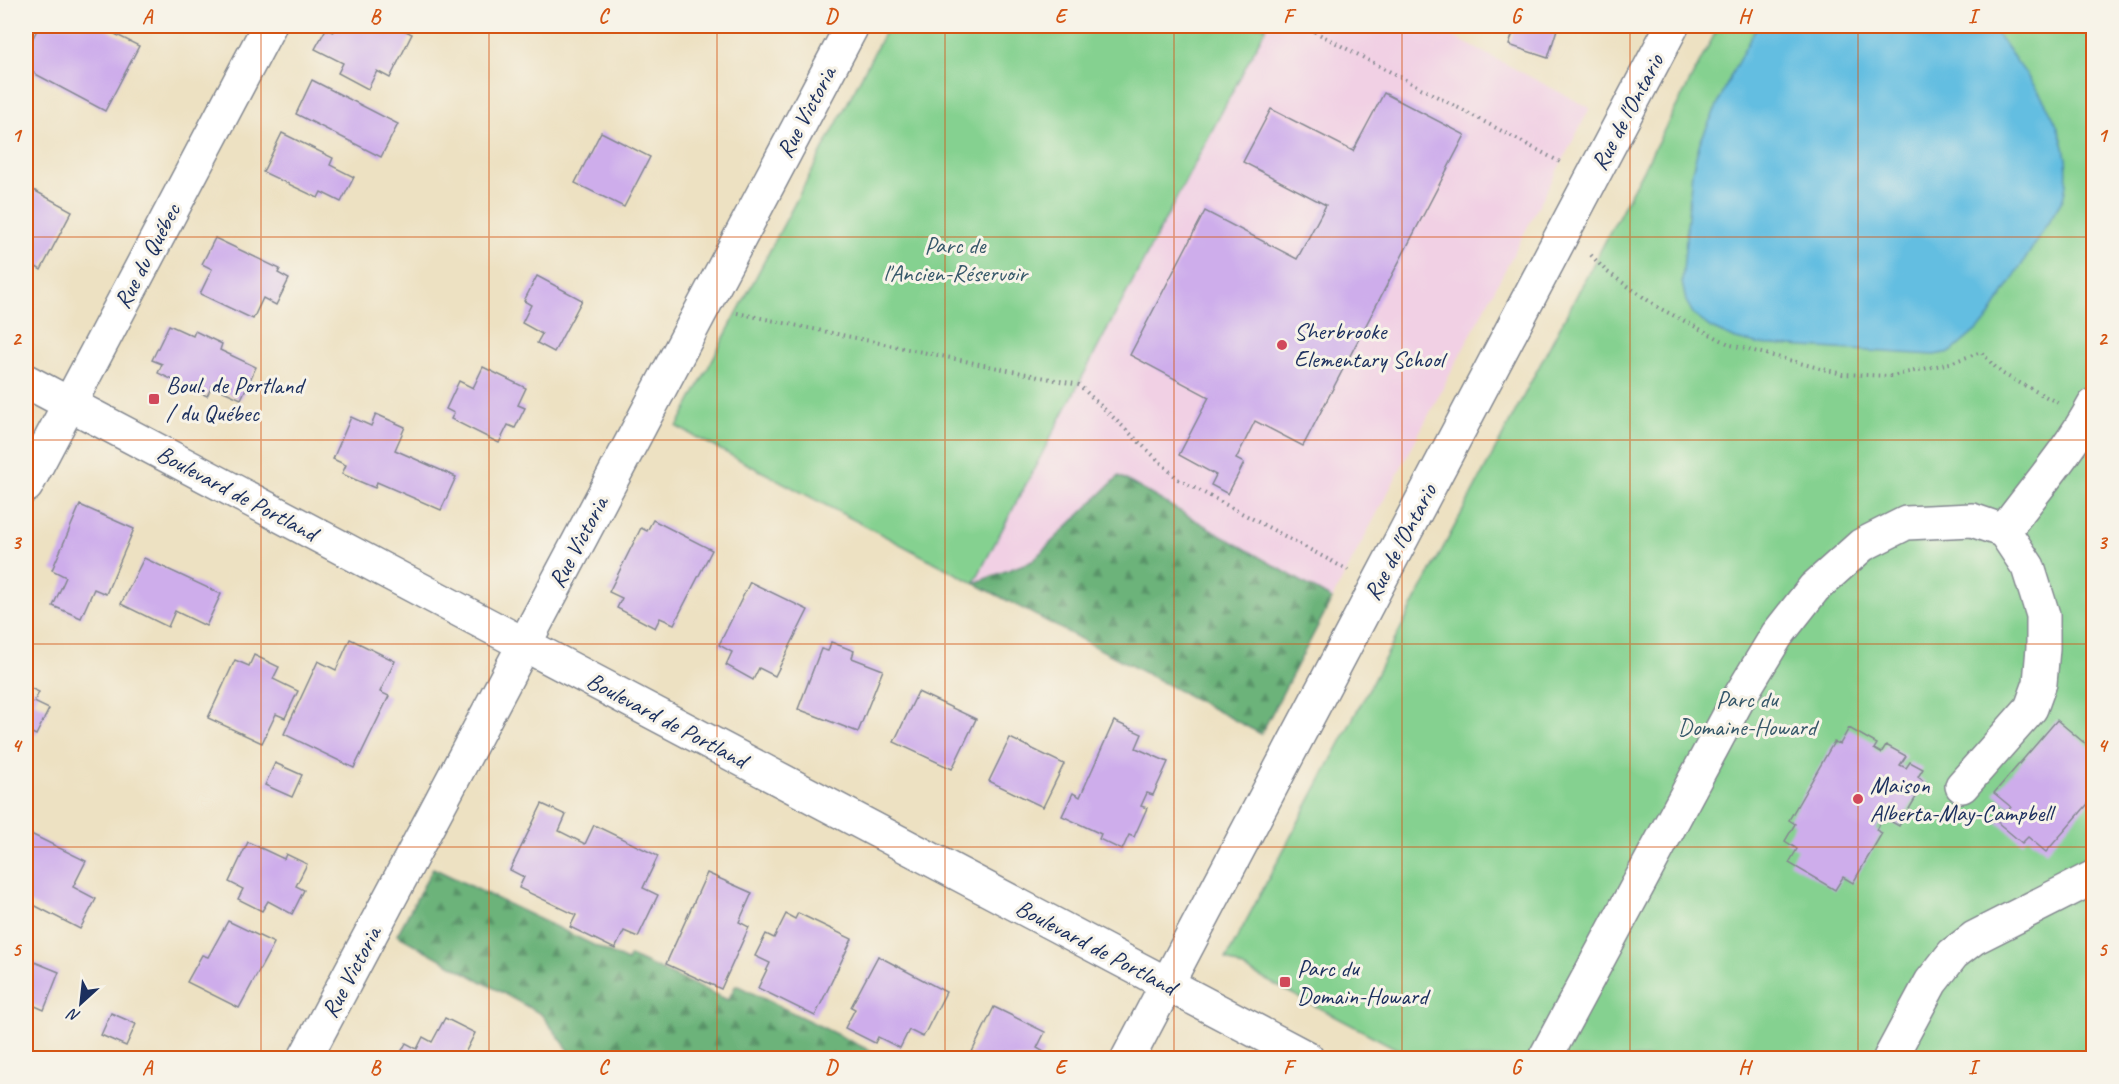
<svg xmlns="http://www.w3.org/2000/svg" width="2119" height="1084" font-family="Caveat,sans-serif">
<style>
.built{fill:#f1d0e4}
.forest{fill:url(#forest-firs);stroke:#44716c;stroke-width:1.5}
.green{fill:#85d190;stroke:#508077;stroke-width:1.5}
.water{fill:#64bee1;stroke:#4076a0;stroke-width:1.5}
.building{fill:#ceadeb}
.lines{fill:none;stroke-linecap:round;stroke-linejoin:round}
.minor-casing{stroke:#848890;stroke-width:36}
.major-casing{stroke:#848890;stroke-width:36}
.path{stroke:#848890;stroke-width:4;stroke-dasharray:1.5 4.5;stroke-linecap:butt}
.minor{stroke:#fff;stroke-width:33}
.major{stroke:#fff;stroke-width:33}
.grid{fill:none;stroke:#d45514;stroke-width:1.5;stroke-opacity:0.55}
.poi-dot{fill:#d1495b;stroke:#f7f3e8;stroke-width:2}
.labels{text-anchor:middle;stroke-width:6;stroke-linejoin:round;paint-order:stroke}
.street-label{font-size:24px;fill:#1b2f5e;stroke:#f7f3e8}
.park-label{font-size:24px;fill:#36586a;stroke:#f7f3e8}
.poi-label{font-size:24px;fill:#1b2f5e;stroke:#f7f3e8;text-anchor:start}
.neatline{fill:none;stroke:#d45514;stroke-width:2}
.grid-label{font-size:20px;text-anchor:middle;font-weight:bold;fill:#d45514}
</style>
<defs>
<pattern id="forest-firs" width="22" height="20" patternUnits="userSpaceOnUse" patternTransform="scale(1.5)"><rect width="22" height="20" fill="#6cb37a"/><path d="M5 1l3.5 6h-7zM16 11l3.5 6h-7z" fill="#589267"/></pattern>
</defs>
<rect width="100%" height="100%" fill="#f7f3e8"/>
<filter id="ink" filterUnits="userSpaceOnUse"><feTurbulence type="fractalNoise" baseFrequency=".0167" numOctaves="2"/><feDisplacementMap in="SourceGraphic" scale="12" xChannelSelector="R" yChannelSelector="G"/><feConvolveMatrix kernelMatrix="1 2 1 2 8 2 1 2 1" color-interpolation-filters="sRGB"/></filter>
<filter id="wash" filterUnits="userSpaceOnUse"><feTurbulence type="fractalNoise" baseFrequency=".008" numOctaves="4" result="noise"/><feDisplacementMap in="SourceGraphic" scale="24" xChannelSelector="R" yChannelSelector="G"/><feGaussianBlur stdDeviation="1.35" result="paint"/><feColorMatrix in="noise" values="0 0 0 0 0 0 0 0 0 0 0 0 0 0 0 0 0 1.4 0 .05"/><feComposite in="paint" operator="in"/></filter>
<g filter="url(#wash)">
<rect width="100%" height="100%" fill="#ede1c2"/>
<!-- built -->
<polygon class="built" points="1267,26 1433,26 1590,108 1261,734 974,583"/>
<!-- forest -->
<g class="forest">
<polygon points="1119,476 1332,599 1261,734 974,583 1032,561"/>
<polygon points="433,868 627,961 630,956 728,1000 736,985 885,1058 575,1058 541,1014 397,935"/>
</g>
<!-- green -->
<g class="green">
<polygon points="888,26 1267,26 974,583 677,427"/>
<polygon points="1719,26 2093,26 2093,1058 1414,1058 1226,959"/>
</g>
<!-- water -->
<path class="water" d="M1757 26H1992C2026 80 2082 129 2063 199L1986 322 1951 352 1934 355 1757 344 1736 339 1711 328 1694 315 1686 301 1682 282 1692 171 1700 142 1733 71Z"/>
<g id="blocks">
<!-- building -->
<g class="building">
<polygon points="39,26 99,26 139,46 105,111 26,69 26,51"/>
<polygon points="336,26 396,26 412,34 390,78 377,71 368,89 338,73 343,63 315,49 326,29 333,32"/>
<polygon points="1491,26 1558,26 1548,58 1509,45 1513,33"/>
<polygon points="312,80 398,124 381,157 296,114"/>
<polygon points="1384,93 1465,135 1303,446 1255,421 1236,459 1244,463 1228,494 1211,485 1216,475 1179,455 1209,397 1130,355 1205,211 1297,259 1326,205 1243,162 1271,109 1353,151"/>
<polygon points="601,132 650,157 624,207 575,183"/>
<polygon points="282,133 333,158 330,165 354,177 341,202 321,192 318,198 263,172"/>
<polygon points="28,187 72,211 41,270 26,261 26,192"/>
<polygon points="215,238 280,269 278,273 289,279 276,305 263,298 253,319 200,294 212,269 202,264"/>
<polygon points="537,276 582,300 554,352 537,343 542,334 522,323 531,305 524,301"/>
<polygon points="169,325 193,336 195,331 222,344 220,350 256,367 241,399 212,386 207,396 158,373 162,364 152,360"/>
<polygon points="483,367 526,388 518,405 525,408 515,428 508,425 499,443 451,419 454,413 446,409 459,381 473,388"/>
<polygon points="376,414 405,427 395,450 456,477 441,510 377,482 375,488 342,474 346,465 333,459 351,417 371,426"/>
<polygon points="80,505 134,529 106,594 94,589 81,618 53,606 66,577 52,570"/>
<polygon points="653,520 712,550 674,624 660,618 655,628 617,608 622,598 609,592 641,528 647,531"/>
<polygon points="144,558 221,594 206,626 175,611 168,627 121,604"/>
<polygon points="750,582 808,610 775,676 759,668 753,680 726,665 732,652 719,645"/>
<polygon points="350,639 395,661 380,692 389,696 354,768 284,734 318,661 336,670"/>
<polygon points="831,642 854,651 852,658 883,670 858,732 798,709 821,649 828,651"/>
<polygon points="254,655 279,667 273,679 298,691 285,718 276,714 262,743 208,718 235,660 249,666"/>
<polygon points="26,686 39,692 34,702 49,709 36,735 32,733 26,747"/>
<polygon points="918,692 976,719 952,769 894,742"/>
<polygon points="2057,720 2094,751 2094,797 2046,852 2028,837 2022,843 1997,822 2011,807 1994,793"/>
<polygon points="1114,721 1142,734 1136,748 1168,762 1153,795 1147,793 1141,806 1147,808 1134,837 1129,835 1122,850 1099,839 1101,834 1062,816 1073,793 1080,797"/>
<polygon points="1849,728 1877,744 1874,749 1881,753 1886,745 1906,756 1900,765 1906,768 1910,762 1923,769 1918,777 1925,782 1899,826 1883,817 1876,830 1882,833 1853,883 1843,877 1835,890 1789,863 1797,849 1785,841 1795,824 1789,820 1834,742 1840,744"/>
<polygon points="1010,738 1064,764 1043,807 989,781"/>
<polygon points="275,763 302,775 292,797 265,785"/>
<polygon points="542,804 566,815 559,831 585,844 594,825 658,856 643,888 658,895 638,937 624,931 615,949 570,927 576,915 519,888 524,877 510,870"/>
<polygon points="31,834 86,861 73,887 96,899 80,929 26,901 26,844"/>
<polygon points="248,842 284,859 286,854 307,864 296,886 304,890 292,914 268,901 262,911 238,899 243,889 229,882"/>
<polygon points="707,873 752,893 739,922 749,927 721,989 666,964"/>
<polygon points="798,913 852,939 815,1016 758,988 770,963 755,956 766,934 774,938 786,914 795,919"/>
<polygon points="228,921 274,943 239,1008 187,982 202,955 208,957"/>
<polygon points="26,954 29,956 27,959 59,972 44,1010 26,1002"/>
<polygon points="878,956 946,992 923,1037 909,1030 900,1048 878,1037 875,1043 845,1028 855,1009 851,1007"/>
<polygon points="994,1007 1045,1032 1037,1048 1044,1052 1041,1058 969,1058"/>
<polygon points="111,1013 136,1024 126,1046 101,1035"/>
<polygon points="445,1018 475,1033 464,1055 470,1058 398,1058 406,1043 417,1049 423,1037 432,1042"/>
</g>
</g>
</g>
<g filter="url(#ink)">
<use href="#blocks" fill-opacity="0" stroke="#848890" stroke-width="1.5"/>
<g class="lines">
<!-- minor casing -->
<g class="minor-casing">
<g id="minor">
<polyline points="26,486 269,26"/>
<polyline points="1962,786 2031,708 2040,683 2043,648 2043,615 2028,567 2004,531"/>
<polyline points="305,1058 852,26"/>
<polyline points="1128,1058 1672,26"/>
<path d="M1545 1058 1737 701 1777 635 1814 588 1862 545 1906 523 1972 520 2004 531C2034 490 2070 450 2094 405"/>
<polyline points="1890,1058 1931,982 1953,954 1974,938 2094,877"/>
</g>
</g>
<!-- major casing -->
<g class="major-casing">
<polyline id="major" points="26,381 1307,1058"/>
</g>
<!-- path -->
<g class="path">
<polyline points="1304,26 1562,163"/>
<polyline points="1591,255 1606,271 1659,308 1731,345 1842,374 1892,376 1950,363 1981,352 2001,373 2058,403"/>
<polyline points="737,313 1079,385 1178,479 1348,570"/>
</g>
<!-- minor -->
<use href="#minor" class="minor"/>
<!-- major -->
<use href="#major" class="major"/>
</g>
</g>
<!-- grid -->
<path class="grid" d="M261 26V1058M489 26V1058M717 26V1058M945 26V1058M1174 26V1058M1402 26V1058M1630 26V1058M1858 26V1058M26 237H2094M26 440H2094M26 644H2094M26 847H2094"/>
<!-- markers -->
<g class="poi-dot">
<circle cx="1282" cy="345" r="6"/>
<rect x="148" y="393" width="12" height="12" rx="3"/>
<circle cx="1858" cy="799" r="6"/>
<rect x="1279" y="976" width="12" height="12" rx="3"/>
</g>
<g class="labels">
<!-- street labels -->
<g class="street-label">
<text transform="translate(806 112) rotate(-62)" y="8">Rue Victoria</text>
<text transform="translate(1627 112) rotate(-62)" y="8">Rue de l'Ontario</text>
<text transform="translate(147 256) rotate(-62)" y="8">Rue du Québec</text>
<text transform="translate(237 493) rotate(28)" y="8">Boulevard de Portland</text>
<text transform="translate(578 542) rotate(-62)" y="8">Rue Victoria</text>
<text transform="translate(1400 542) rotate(-62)" y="8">Rue de l'Ontario</text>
<text transform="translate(667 720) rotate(28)" y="8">Boulevard de Portland</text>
<text transform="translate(1096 947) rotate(28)" y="8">Boulevard de Portland</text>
<text transform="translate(351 972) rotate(-62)" y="8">Rue Victoria</text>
</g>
<!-- park labels -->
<g class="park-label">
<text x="955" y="253">Parc de<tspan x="955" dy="28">l'Ancien-Réservoir</tspan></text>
<text x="1747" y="707">Parc du<tspan x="1747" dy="28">Domaine-Howard</tspan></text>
</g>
<!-- poi labels -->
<g class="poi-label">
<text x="1294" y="339">Sherbrooke<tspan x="1294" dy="28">Elementary School</tspan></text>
<text x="166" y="393">Boul. de Portland<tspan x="166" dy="28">/ du Québec</tspan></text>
<text x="1870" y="793">Maison<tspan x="1870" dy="28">Alberta-May-Campbell</tspan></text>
<text x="1297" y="976">Parc du<tspan x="1297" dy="28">Domain-Howard</tspan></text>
</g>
</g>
<!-- margin -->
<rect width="2119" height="1084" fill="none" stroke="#f7f3e8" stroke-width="66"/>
<!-- north arrow -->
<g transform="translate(81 1003) rotate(207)" stroke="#f7f3e8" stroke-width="4.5" paint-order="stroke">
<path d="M0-4.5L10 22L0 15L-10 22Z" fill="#1b2f5e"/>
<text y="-9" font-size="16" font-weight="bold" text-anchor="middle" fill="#1b2f5e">N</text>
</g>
<rect x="33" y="33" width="2053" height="1018" class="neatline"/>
<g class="grid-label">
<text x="147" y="23">A</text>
<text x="375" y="23">B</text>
<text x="603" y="23">C</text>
<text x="831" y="23">D</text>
<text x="1060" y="23">E</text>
<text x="1288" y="23">F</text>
<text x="1516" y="23">G</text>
<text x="1744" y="23">H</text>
<text x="1972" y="23">I</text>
<text x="16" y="142">1</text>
<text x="2102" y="142">1</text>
<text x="16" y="345">2</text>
<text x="2102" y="345">2</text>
<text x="16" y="549">3</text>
<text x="2102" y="549">3</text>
<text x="16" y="752">4</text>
<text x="2102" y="752">4</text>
<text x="16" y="956">5</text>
<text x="2102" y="956">5</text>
<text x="147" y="1074">A</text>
<text x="375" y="1074">B</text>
<text x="603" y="1074">C</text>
<text x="831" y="1074">D</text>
<text x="1060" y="1074">E</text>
<text x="1288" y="1074">F</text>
<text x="1516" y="1074">G</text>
<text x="1744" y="1074">H</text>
<text x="1972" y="1074">I</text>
</g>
</svg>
